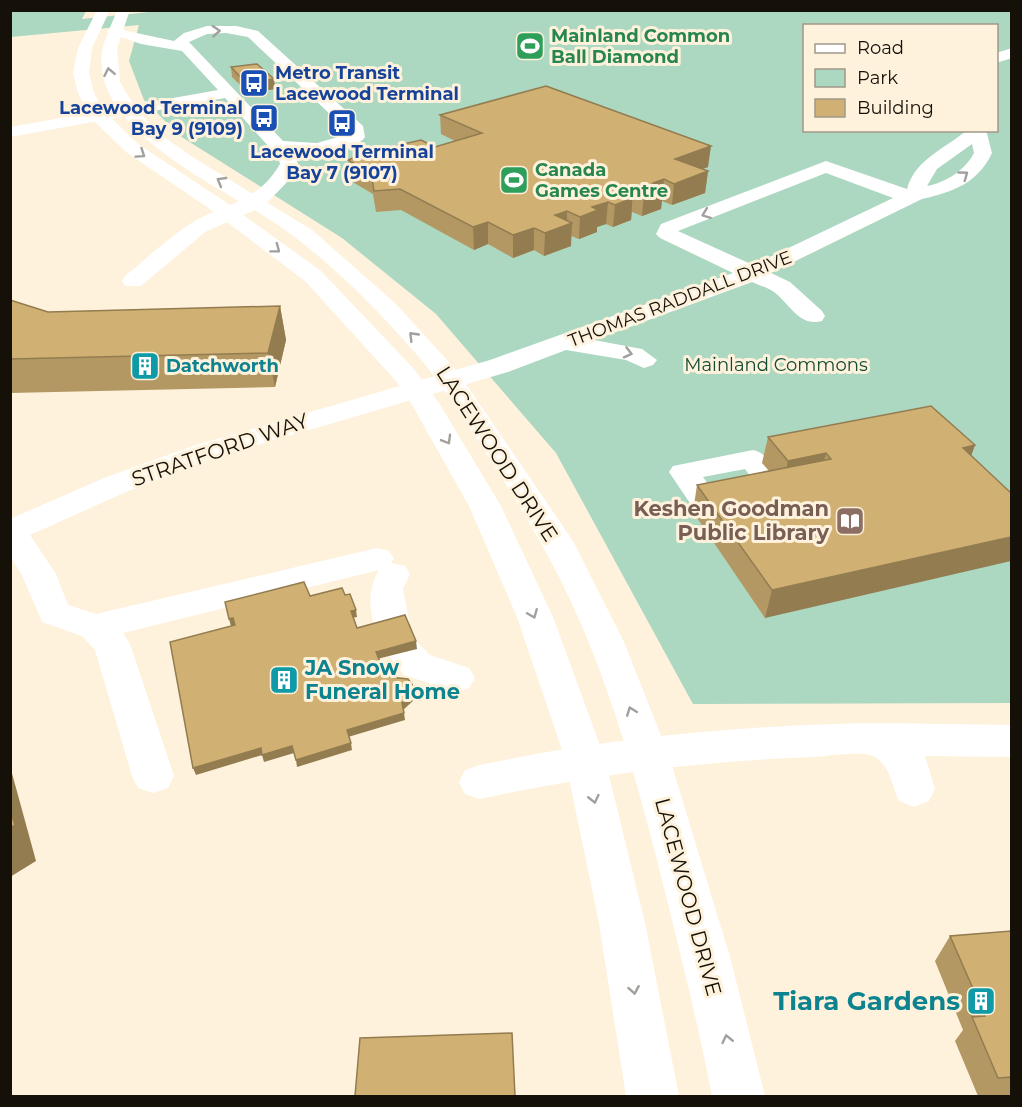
<svg xmlns="http://www.w3.org/2000/svg" width="1022" height="1107" font-family="Montserrat,sans-serif">
<style>
.green{fill:#acd7c0;fill-rule:evenodd}
.lines{fill:none;stroke-linecap:round;stroke-linejoin:round}
.minor{fill:#fff;fill-rule:evenodd}
.major{fill:#fff;fill-rule:evenodd}
.wall{fill:#b39863}
.shaded-wall{fill:#927c50}
.building{fill:#d0b173;stroke:#927c50;stroke-width:1.5}
.oneway{stroke:#a1a09d}
.labels{text-anchor:middle;stroke-width:6;stroke-linejoin:round;paint-order:stroke}
.far-leisure-label{font-size:18px;font-weight:bold;fill:#27864d;stroke:#fef2dc;text-anchor:start}
.far-transit-label{font-size:18px;font-weight:bold;fill:#164399;stroke:#fef2dc;text-anchor:start}
.far-street-label{font-size:18px;fill:#151109;stroke:#fef2dc}
.far-park-label{font-size:18px;fill:#134a33;stroke:#fef2dc}
.far-culture-label{font-size:18px;font-weight:bold;fill:#0d838f;stroke:#fef2dc;text-anchor:start}
.street-label{font-size:21px;fill:#151109;stroke:#fef2dc}
.education-label{font-size:21px;font-weight:bold;fill:#785e54;stroke:#fef2dc;text-anchor:end}
.culture-label{font-size:21px;font-weight:bold;fill:#0d838f;stroke:#fef2dc;text-anchor:start}
.near-culture-label{font-size:26px;font-weight:bold;fill:#0d838f;stroke:#fef2dc;text-anchor:end}
</style>
<rect width="100%" height="100%" fill="#fef2dc"/>
<!-- green -->
<path class="green" d="M11 10 86 11 82 19 168 10 1011 11V703L693 704 556 453 436 314 342 238 180 136 144 100 129 61 139 25 11 37ZM804 26H996V130H804Z"/>
<g class="lines">
<!-- minor -->
<g class="minor">
<path d="M207 26H236L258 31 363 126 365 137C351 155 315 156 294 153L298 164 290 179 264 206 205 232 141 286H125L122 281 125 276C146 259 167 239 190 224 224 202 256 205 280 164L278 157 225 98 10 137V127L218 90 182 51 141 44 106 32 113 28 174 41 184 33ZM226 33 248 37 348 131V134L317 143 283 141 189 42 207 34Z"/>
<polygon points="1012,48 1012,58 996,63 996,53"/>
<path d="M967 130H986L992 153C978 183 953 192 922 199L771 273 790 282 822 311 825 316 822 321C799 327 790 304 774 292 768 288 759 285 752 282L594 340 642 349 657 360 653 365 644 368 626 360 566 350 508 372 213 458 126 492 30 535 56 574 68 605 96 614 377 548 389 551 394 559 391 563 405 566 410 574 403 589 410 626 405 635 392 639 379 635C368 615 367 590 379 570L123 633 130 644 174 776 168 788 153 793 138 788 132 776 95 650 82 636 42 622 22 575 10 556V519L104 478 193 446 490 360 733 273 660 238 656 234 661 224 826 161 907 189C915 159 945 149 967 130ZM972 144 974 153C965 170 947 182 927 186L937 169ZM826 173 893 198 753 265 678 231Z"/>
<path d="M753 450C770 454 782 476 792 491L788 498 707 515 696 512 669 472 673 466ZM745 469 757 485 715 494 703 477Z"/>
<polygon points="404,638 417,642 430,655 469,668 475,678 469,688 456,692 404,675 386,652 391,642"/>
<path d="M879 723 1012 725V757L925 756 935 789 929 801 914 807 899 801C891 785 891 765 873 756 862 751 827 756 814 757 701 761 590 775 480 799L465 794 459 782 465 770 480 765C612 737 744 725 879 723Z"/>
</g>
<!-- major -->
<g class="major">
<polygon points="97,10 110,10 92,48 89,73 94,93 105,112 138,144 221,199 321,271 414,369 439,403 501,506 553,617 605,759 645,923 679,1096 626,1096 599,923 565,759 517,617 469,506 411,403 396,381 305,281 207,207 126,152 92,119 78,93 73,73 78,48"/>
<path d="M117 10H130L117 48 120 82 136 109 161 135 194 158 312 230 395 303 457 371 573 541 624 642 669 756 730 957 765 1096H712C699 1028 682 960 665 892 639 787 610 680 562 583 538 534 508 488 479 442 457 410 437 376 410 347 371 303 329 261 281 227 227 189 85 130 103 47 106 35 113 22 117 10Z"/>
</g>
</g>
<!-- wall -->
<g class="wall">
<polygon points="993,10 1011,10 1011,12"/>
<polygon points="231,67 274,79 275,89 248,93 232,77"/>
<polygon points="440,115 708,167 702,169 708,171 705,193 672,205 662,201 661,209 642,216 632,212 631,220 613,227 606,224 597,227 597,232 579,239 571,236 571,246 544,256 534,250 513,258 488,244 474,250 401,210 376,212 373,194 351,181 348,160 435,147 455,141 441,134"/>
<polygon points="10,300 48,312 280,306 286,340 275,387 10,393"/>
<polygon points="768,437 975,445 971,456 765,618 693,512 697,485 769,471 762,463"/>
<polygon points="1011,931 1011,1096 978,1096 955,1041 963,1030 935,961 950,936"/>
</g>
<!-- shaded-wall -->
<g class="shaded-wall">
<polygon points="274,79 275,89 248,93 246,83"/>
<polygon points="711,146 708,167 673,180 675,159"/>
<polygon points="708,171 705,193 672,205 674,184"/>
<polygon points="664,179 661,209 642,216 644,194 653,183"/>
<polygon points="633,190 631,220 613,227 615,205 623,194"/>
<polygon points="608,202 606,224 597,227 597,232 579,239 580,217 592,207"/>
<polygon points="567,211 567,225 572,223 571,246 544,256 545,233 555,215"/>
<polygon points="488,222 488,244 474,250 473,227"/>
<polygon points="534,228 534,250 513,258 513,235"/>
<polygon points="280,306 286,340 275,387 268,353"/>
<polygon points="975,445 965,472 963,448"/>
<polygon points="826,453 819,480 782,487 788,461"/>
<polygon points="1011,537 1011,561 765,618 772,590"/>
<polygon points="356,610 357,617 352,618 351,611"/>
<polygon points="233,618 235,625 231,626 229,619"/>
<polygon points="416,641 417,649 377,659 376,652"/>
<polygon points="413,692 414,700 402,711 402,703"/>
<polygon points="404,713 405,720 348,737 347,730"/>
<polygon points="351,743 352,750 297,767 296,760"/>
<polygon points="292,746 294,753 264,762 262,755 196,775 193,768 261,748"/>
<polygon points="10,766 36,861 10,877"/>
</g>
<!-- building -->
<g class="building">
<polygon points="257,64 274,79 246,83 231,67"/>
<polygon points="546,86 711,146 675,159 708,171 674,184 664,179 653,183 663,187 644,194 633,190 623,194 633,198 615,205 608,202 592,207 598,210 580,217 567,211 555,215 572,223 545,233 534,228 513,235 488,222 473,227 400,189 374,191 371,173 348,160 369,152 421,140 435,147 482,133 440,115"/>
<polygon points="10,300 48,312 280,306 268,353 10,359"/>
<polygon points="931,406 975,445 963,448 1011,493 1011,537 772,590 697,485 831,459 826,453 788,461 768,437"/>
<polygon points="304,582 310,596 342,588 345,595 350,594 356,610 351,611 357,628 405,615 416,641 376,652 383,669 387,668 390,677 408,679 412,684 413,692 402,703 404,713 347,730 351,743 296,760 292,746 262,755 261,748 193,768 170,642 235,625 233,618 229,619 225,602"/>
<polygon points="10,810 15,825 10,828"/>
<polygon points="1011,931 1011,1077 998,1078 972,1017 985,1016 950,936"/>
<polygon points="512,1033 515,1096 355,1096 360,1038"/>
</g>
<!-- one-way arrows -->
<defs><path id="oneway-chevron" d="M-2-3.5L2.5 0L-2 3.5" fill="none" stroke-width="1.6" stroke-linecap="round" stroke-linejoin="round" transform="scale(1.5)"/></defs>
<g class="oneway">
<use href="#oneway-chevron" transform="translate(216 31) rotate(-4)"/>
<use href="#oneway-chevron" transform="translate(109 72) rotate(-101)"/>
<use href="#oneway-chevron" transform="translate(141 154) rotate(34)"/>
<use href="#oneway-chevron" transform="translate(964 175) rotate(-36)"/>
<use href="#oneway-chevron" transform="translate(221 181) rotate(-150)"/>
<use href="#oneway-chevron" transform="translate(706 214) rotate(159)"/>
<use href="#oneway-chevron" transform="translate(276 249) rotate(37)"/>
<use href="#oneway-chevron" transform="translate(413 336) rotate(-134)"/>
<use href="#oneway-chevron" transform="translate(628 353) rotate(14)"/>
<use href="#oneway-chevron" transform="translate(447 440) rotate(60)"/>
<use href="#oneway-chevron" transform="translate(533 614) rotate(68)"/>
<use href="#oneway-chevron" transform="translate(631 711) rotate(-111)"/>
<use href="#oneway-chevron" transform="translate(594 799) rotate(77)"/>
<use href="#oneway-chevron" transform="translate(634 990) rotate(80)"/>
<use href="#oneway-chevron" transform="translate(727 1039) rotate(-103)"/>
</g>
<!-- icons -->
<defs>
<g id="stadium-square" transform="scale(1.5)"><rect x="-9" y="-9" width="18" height="18" rx="4" fill="#2e9e5b" stroke="#fef2dc"/><path d="M0-5a6.5 5 0 1 0 0 10a6.5 5 0 1 0 0-10ZM-3.5-1.8h7v3.6h-7Z" fill="#fff"/></g>
<g id="bus-square" transform="scale(1.5)"><rect x="-9" y="-9" width="18" height="18" rx="4" fill="#1a4fb4" stroke="#fef2dc"/><path d="M-5-6H5V4H4V6H2V4H-2V6H-4V4H-5ZM-3.5-4V0h7V-4ZM-3.5 1.2v1.5H-2V1.2ZM2 1.2v1.5H3.5V1.2Z" fill="#fff"/></g>
<g id="building-square" transform="scale(1.5)"><rect x="-9" y="-9" width="18" height="18" rx="4" fill="#0f9aa8" stroke="#fef2dc"/><path d="M-4-6H4V6H1V3H-1V6H-4ZM-2.5-4.3h1.7v1.8h-1.7ZM.8-4.3h1.7v1.8H.8ZM-2.5-1h1.7V.8h-1.7ZM.8-1h1.7V.8H.8Z" fill="#fff"/></g>
<g id="library-square" transform="scale(1.5)"><rect x="-9" y="-9" width="18" height="18" rx="4" fill="#8d6e63" stroke="#fef2dc"/><path d="M-6-4Q-3-5.5-.7-3.5V5Q-3 3-6 4ZM6-4Q3-5.5 .7-3.5V5Q3 3 6 4Z" fill="#fff"/></g>
</defs>
<g fill-rule="evenodd">
<use href="#stadium-square" x="530" y="46"/>
<use href="#bus-square" x="254" y="83"/>
<use href="#bus-square" x="264" y="118"/>
<use href="#bus-square" x="342" y="123"/>
<use href="#stadium-square" x="514" y="180"/>
<use href="#building-square" x="145" y="366"/>
<use href="#library-square" x="850" y="521"/>
<use href="#building-square" x="284" y="680"/>
<use href="#building-square" x="981" y="1001"/>
</g>
<g class="labels">
<!-- far-leisure labels -->
<g class="far-leisure-label">
<text x="551" y="42">Mainland Common<tspan x="551" dy="21">Ball Diamond</tspan></text>
<text x="535" y="176">Canada<tspan x="535" dy="21">Games Centre</tspan></text>
</g>
<!-- far-transit labels -->
<g class="far-transit-label">
<text x="275" y="79">Metro Transit<tspan x="275" dy="21">Lacewood Terminal</tspan></text>
<text x="243" y="114" text-anchor="end">Lacewood Terminal<tspan x="243" dy="21">Bay 9 (9109)</tspan></text>
<text x="342" y="158" text-anchor="middle">Lacewood Terminal<tspan x="342" dy="21">Bay 7 (9107)</tspan></text>
</g>
<!-- far-street labels -->
<g class="far-street-label">
<text transform="translate(680 299) rotate(-21)" y="6">THOMAS RADDALL DRIVE</text>
</g>
<!-- far-park labels -->
<g class="far-park-label">
<text x="776" y="371">Mainland Commons</text>
</g>
<!-- far-culture labels -->
<g class="far-culture-label">
<text x="166" y="372">Datchworth</text>
</g>
<!-- street labels -->
<g class="street-label">
<text transform="translate(220 450) rotate(-19)" y="7">STRATFORD WAY</text>
<text transform="translate(497 454) rotate(57)" y="7">LACEWOOD DRIVE</text>
<text transform="translate(688 897) rotate(75)" y="7">LACEWOOD DRIVE</text>
</g>
<!-- education labels -->
<g class="education-label">
<text x="829" y="516">Keshen Goodman<tspan x="829" dy="24">Public Library</tspan></text>
</g>
<!-- culture labels -->
<g class="culture-label">
<text x="305" y="675">JA Snow<tspan x="305" dy="24">Funeral Home</tspan></text>
</g>
<!-- near-culture labels -->
<g class="near-culture-label">
<text x="960" y="1010">Tiara Gardens</text>
</g>
</g>
<!-- border -->
<rect width="1022" height="1107" fill="none" stroke="#151109" stroke-width="24"/>
<!-- legend -->
<rect x="803" y="24" width="195" height="108" fill="#fef2dc" stroke="#a19888" stroke-width="1.5"/>
<rect x="815" y="44" width="30" height="9" fill="#ffffff" stroke="#a19888" stroke-width="1.5"/>
<text x="857" y="54" font-size="18" fill="#151109">Road</text>
<rect x="815" y="69" width="30" height="18" fill="#acd7c0" stroke="#a19888" stroke-width="1.5"/>
<text x="857" y="84" font-size="18" fill="#151109">Park</text>
<rect x="815" y="99" width="30" height="18" fill="#d0b173" stroke="#a19888" stroke-width="1.5"/>
<text x="857" y="114" font-size="18" fill="#151109">Building</text>
</svg>
